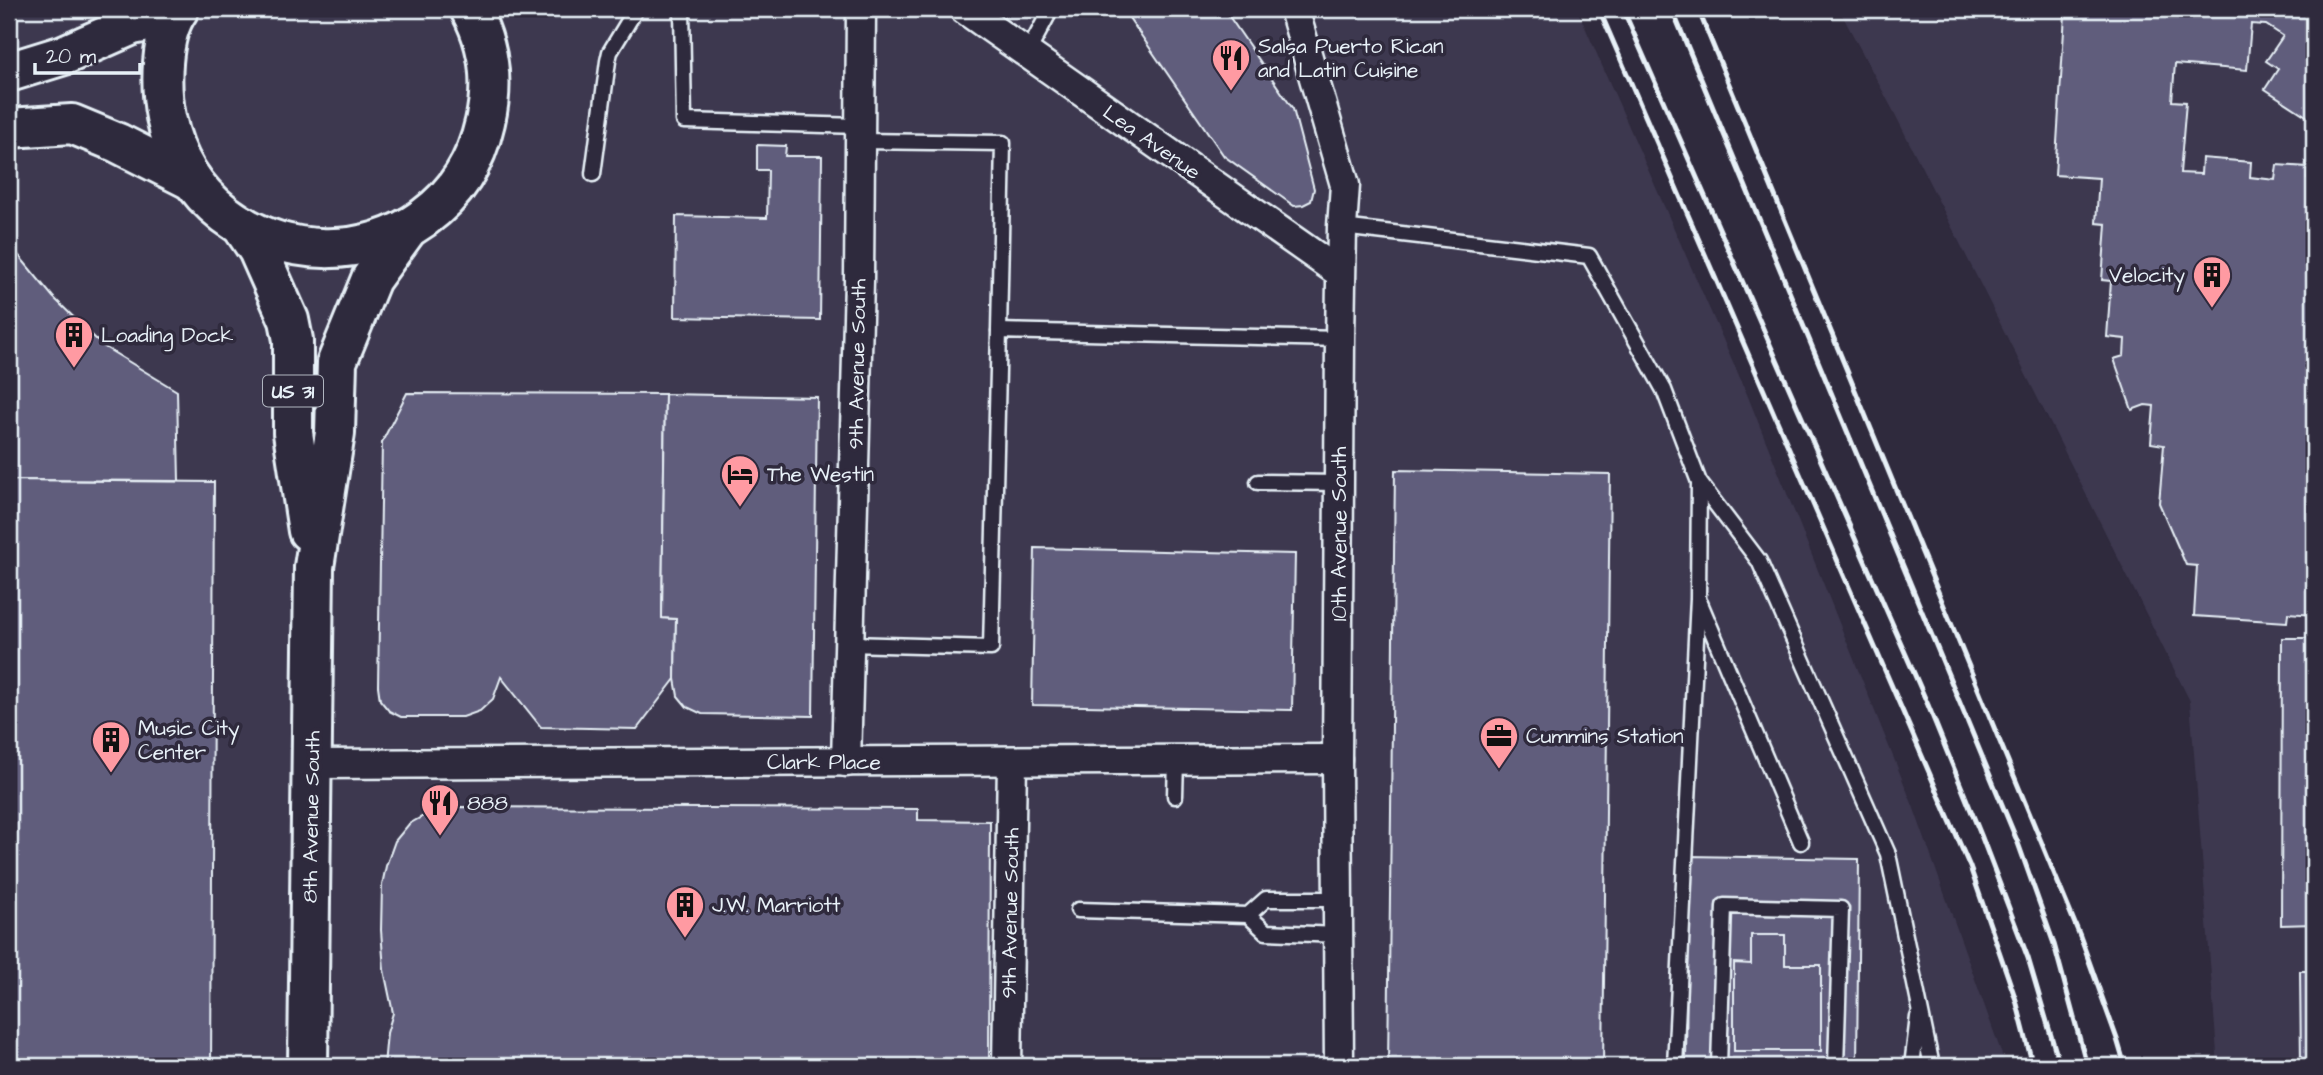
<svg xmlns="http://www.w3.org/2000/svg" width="2323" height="1075" font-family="'Architects Daughter',sans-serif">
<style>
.built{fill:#3e3950}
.building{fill:#615d7b;stroke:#e8f1f8;stroke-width:2}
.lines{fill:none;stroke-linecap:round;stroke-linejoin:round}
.lane-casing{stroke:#e8f1f8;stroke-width:19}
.street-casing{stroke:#e8f1f8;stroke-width:33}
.secondary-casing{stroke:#e8f1f8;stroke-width:44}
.primary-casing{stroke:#e8f1f8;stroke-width:44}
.lane{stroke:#2f2a3d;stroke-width:14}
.street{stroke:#2f2a3d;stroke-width:28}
.secondary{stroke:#2f2a3d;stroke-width:38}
.primary{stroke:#2f2a3d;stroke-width:38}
.rail{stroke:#e8f1f8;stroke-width:5}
.labels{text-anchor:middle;stroke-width:7;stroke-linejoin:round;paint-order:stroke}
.shield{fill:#2f2a3d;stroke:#b0b5c0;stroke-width:2}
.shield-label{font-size:19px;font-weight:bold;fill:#e8f1f8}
.poi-label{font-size:21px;fill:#e8f1f8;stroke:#2f2a3d;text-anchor:start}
.street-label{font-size:21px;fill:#e8f1f8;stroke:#2f2a3d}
</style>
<rect width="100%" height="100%" fill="#2f2a3d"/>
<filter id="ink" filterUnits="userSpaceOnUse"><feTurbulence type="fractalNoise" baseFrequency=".0143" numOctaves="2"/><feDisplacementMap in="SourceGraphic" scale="14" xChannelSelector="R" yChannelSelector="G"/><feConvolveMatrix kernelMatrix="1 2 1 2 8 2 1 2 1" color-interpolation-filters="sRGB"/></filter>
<g filter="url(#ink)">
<!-- built -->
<g class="built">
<polygon points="9,9 1577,9 1744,387 1913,806 2006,1066 9,1066"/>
<polygon points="1839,9 2314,9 2314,1066 2218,1066 2190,701 1895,114"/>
</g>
<!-- building -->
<g class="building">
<polygon points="1123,9 1224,9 1293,109 1314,189 1311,201 1303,205 1294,206 1224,156"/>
<polygon points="2002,9 2314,9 2314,121 2265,89 2278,69 2266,61 2283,36 2266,25 2251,24 2247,70 2175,64 2172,101 2186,102 2180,173 2201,174 2202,158 2251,162 2250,177 2275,180 2277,165 2308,167 2307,179 2314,180 2314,615 2288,613 2287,622 2194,616 2197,566 2186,565 2159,503 2164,445 2151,443 2154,406 2145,405 2132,410 2114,359 2124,356 2125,339 2107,337 2111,281 2102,280 2106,224 2096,223 2099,178 2055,175 2065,14"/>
<polygon points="757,145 786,146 785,156 822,156 820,320 675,317 676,216 767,218 768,170 757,170"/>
<polygon points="9,250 15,251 53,297 103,346 177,391 179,481 9,480"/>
<polygon points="407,393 665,394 662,618 676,619 675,679 637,729 541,727 501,677 493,699 480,711 463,717 401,717 389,711 380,700 378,686 382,442"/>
<polygon points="665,394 817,397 813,716 702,714 687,707 678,696 675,679 676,619 662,618"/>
<polygon points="1395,470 1610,474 1603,1066 1388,1066"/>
<polygon points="9,480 214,482 211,1066 9,1066"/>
<polygon points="1035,548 1295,554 1292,710 1032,705"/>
<polygon points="2282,638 2314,638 2314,924 2281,925"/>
<polygon points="454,807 918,809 918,820 990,821 989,1066 384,1066 387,1033 393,1013 384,970 381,930 382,885 386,866 395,841 409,824 436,809"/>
<polygon points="1688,856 1859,859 1857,1066 1686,1066"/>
<polygon points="1751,935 1785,935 1785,965 1821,965 1821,1051 1734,1051 1734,963 1751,964"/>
<polygon points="2300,971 2314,971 2314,1066 2301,1066"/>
</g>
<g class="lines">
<!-- lane casing -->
<g class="lane-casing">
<g id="lane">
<polyline points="682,9 684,121 860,126"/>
<polyline points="1027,54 1051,9"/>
<polyline points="860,141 1003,143 999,331"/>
<polyline points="593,174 608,61 610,52 636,9"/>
<polyline points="1342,227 1589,256 1664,390 1699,482 1698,598 1675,1066"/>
<polyline points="1258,482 1339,483"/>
<polyline points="1699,482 1759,561 1888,854 1932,1066"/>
<polyline points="1700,603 1801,842"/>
<polyline points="849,644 991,648 999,331 1340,339"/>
<polyline points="1175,796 1176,760"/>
<polyline points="1078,910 1248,915 1266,932 1338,935"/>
<polyline points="1248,915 1266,899 1338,899"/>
<polyline points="1719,1066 1724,906 1841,909 1836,1066"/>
<polyline points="1912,1066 1918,1017"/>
</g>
</g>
<!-- street casing -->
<g class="street-casing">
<g id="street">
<polyline points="964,9 1340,273"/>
<polyline points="1294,9 1345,185 1342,227 1340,339 1337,759 1339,1066"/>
<polyline points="846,762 859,281 861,9"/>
<polyline points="311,764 1337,759"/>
<polyline points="1007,1066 1012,761"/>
</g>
</g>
<!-- secondary casing -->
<g class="secondary-casing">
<g id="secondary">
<polyline points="9,72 64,55 132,25 173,17"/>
<polyline points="9,128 72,124 118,143 193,181"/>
</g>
</g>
<!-- primary casing -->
<g class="primary-casing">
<g id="primary">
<path d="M179 9C160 35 160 87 166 117 201 289 447 293 485 122 494 83 489 44 470 9"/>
<polyline points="241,225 258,250 289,320 293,340 293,433 308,531"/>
<polyline points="308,1066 314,567 335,433 337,362 371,279 408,228"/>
</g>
</g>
<!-- lane -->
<use href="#lane" class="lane"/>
<!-- street -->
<use href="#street" class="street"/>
<!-- secondary -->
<use href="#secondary" class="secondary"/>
<!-- primary -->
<use href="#primary" class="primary"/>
<!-- rail -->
<g class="rail">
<polyline points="1599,9 1970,867 2016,1000 2033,1066"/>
<polyline points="1623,9 1928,705 1981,835 2028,958 2060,1066"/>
<polyline points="1672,9 2018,843 2054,944 2087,1066"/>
<polyline points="1698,9 2080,936 2117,1039 2125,1066"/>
</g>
</g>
</g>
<!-- icons -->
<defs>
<g id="restaurant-pin" transform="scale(2.0125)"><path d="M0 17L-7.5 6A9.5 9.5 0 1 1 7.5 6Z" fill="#ff9aa2" stroke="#2f2a3d"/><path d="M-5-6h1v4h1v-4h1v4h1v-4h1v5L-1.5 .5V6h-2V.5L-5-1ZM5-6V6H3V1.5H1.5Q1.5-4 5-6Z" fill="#111"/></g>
<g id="building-pin" transform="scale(2.0125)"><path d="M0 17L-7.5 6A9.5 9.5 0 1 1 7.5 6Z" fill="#ff9aa2" stroke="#2f2a3d"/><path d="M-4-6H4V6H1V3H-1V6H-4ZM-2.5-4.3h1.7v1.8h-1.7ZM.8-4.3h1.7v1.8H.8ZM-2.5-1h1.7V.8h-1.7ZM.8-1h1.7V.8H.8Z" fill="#111"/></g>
<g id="hotel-pin" transform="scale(2.0125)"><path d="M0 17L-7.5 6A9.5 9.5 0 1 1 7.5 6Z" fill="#ff9aa2" stroke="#2f2a3d"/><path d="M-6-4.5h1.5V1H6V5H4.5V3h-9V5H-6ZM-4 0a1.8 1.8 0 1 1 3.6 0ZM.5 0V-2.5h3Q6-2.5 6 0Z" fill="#111"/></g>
<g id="office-pin" transform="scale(2.0125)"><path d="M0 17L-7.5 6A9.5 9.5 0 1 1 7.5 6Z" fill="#ff9aa2" stroke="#2f2a3d"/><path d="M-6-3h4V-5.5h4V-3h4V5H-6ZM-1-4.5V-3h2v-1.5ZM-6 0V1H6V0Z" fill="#111"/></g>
</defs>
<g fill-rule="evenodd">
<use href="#restaurant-pin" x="1231" y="58"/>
<use href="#building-pin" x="2212" y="275"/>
<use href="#building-pin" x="74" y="335"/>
<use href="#hotel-pin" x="740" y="474"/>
<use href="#office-pin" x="1499" y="736"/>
<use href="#building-pin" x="111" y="740"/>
<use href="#restaurant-pin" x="440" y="803"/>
<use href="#building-pin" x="685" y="905"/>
</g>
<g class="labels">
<!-- shield labels -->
<rect class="shield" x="263" y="375.5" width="60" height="31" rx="5"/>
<g class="shield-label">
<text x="293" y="398">US 31</text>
</g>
<!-- poi labels -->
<g class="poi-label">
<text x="1258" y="53">Salsa Puerto Rican<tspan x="1258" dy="24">and Latin Cuisine</tspan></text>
<text x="2185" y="282" text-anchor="end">Velocity</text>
<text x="101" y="342">Loading Dock</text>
<text x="767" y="481">The Westin</text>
<text x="138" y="735">Music City<tspan x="138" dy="24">Center</tspan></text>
<text x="1526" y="743">Cummins Station</text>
<text x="467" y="810">888</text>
<text x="712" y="912">J.W. Marriott</text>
</g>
<!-- street labels -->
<g class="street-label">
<text transform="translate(1152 142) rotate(35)" y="7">Lea Avenue</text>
<text transform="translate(857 364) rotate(-89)" y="7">9th Avenue South</text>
<text transform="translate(1339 534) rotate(-90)" y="7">10th Avenue South</text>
<text x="824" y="769">Clark Place</text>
<text transform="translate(311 817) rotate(-89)" y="7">8th Avenue South</text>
<text transform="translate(1010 913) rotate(-89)" y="7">9th Avenue South</text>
</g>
</g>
<!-- margin -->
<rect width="2323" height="1075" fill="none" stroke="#2f2a3d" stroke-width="35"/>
<rect x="18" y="18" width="2288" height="1040" fill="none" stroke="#e8f1f8" stroke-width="2.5" filter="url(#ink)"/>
<!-- scale -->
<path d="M35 63v10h105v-10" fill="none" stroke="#e8f1f8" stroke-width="3.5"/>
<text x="46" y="63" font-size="21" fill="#e8f1f8" stroke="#2f2a3d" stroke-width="5" paint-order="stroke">20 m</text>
</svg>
